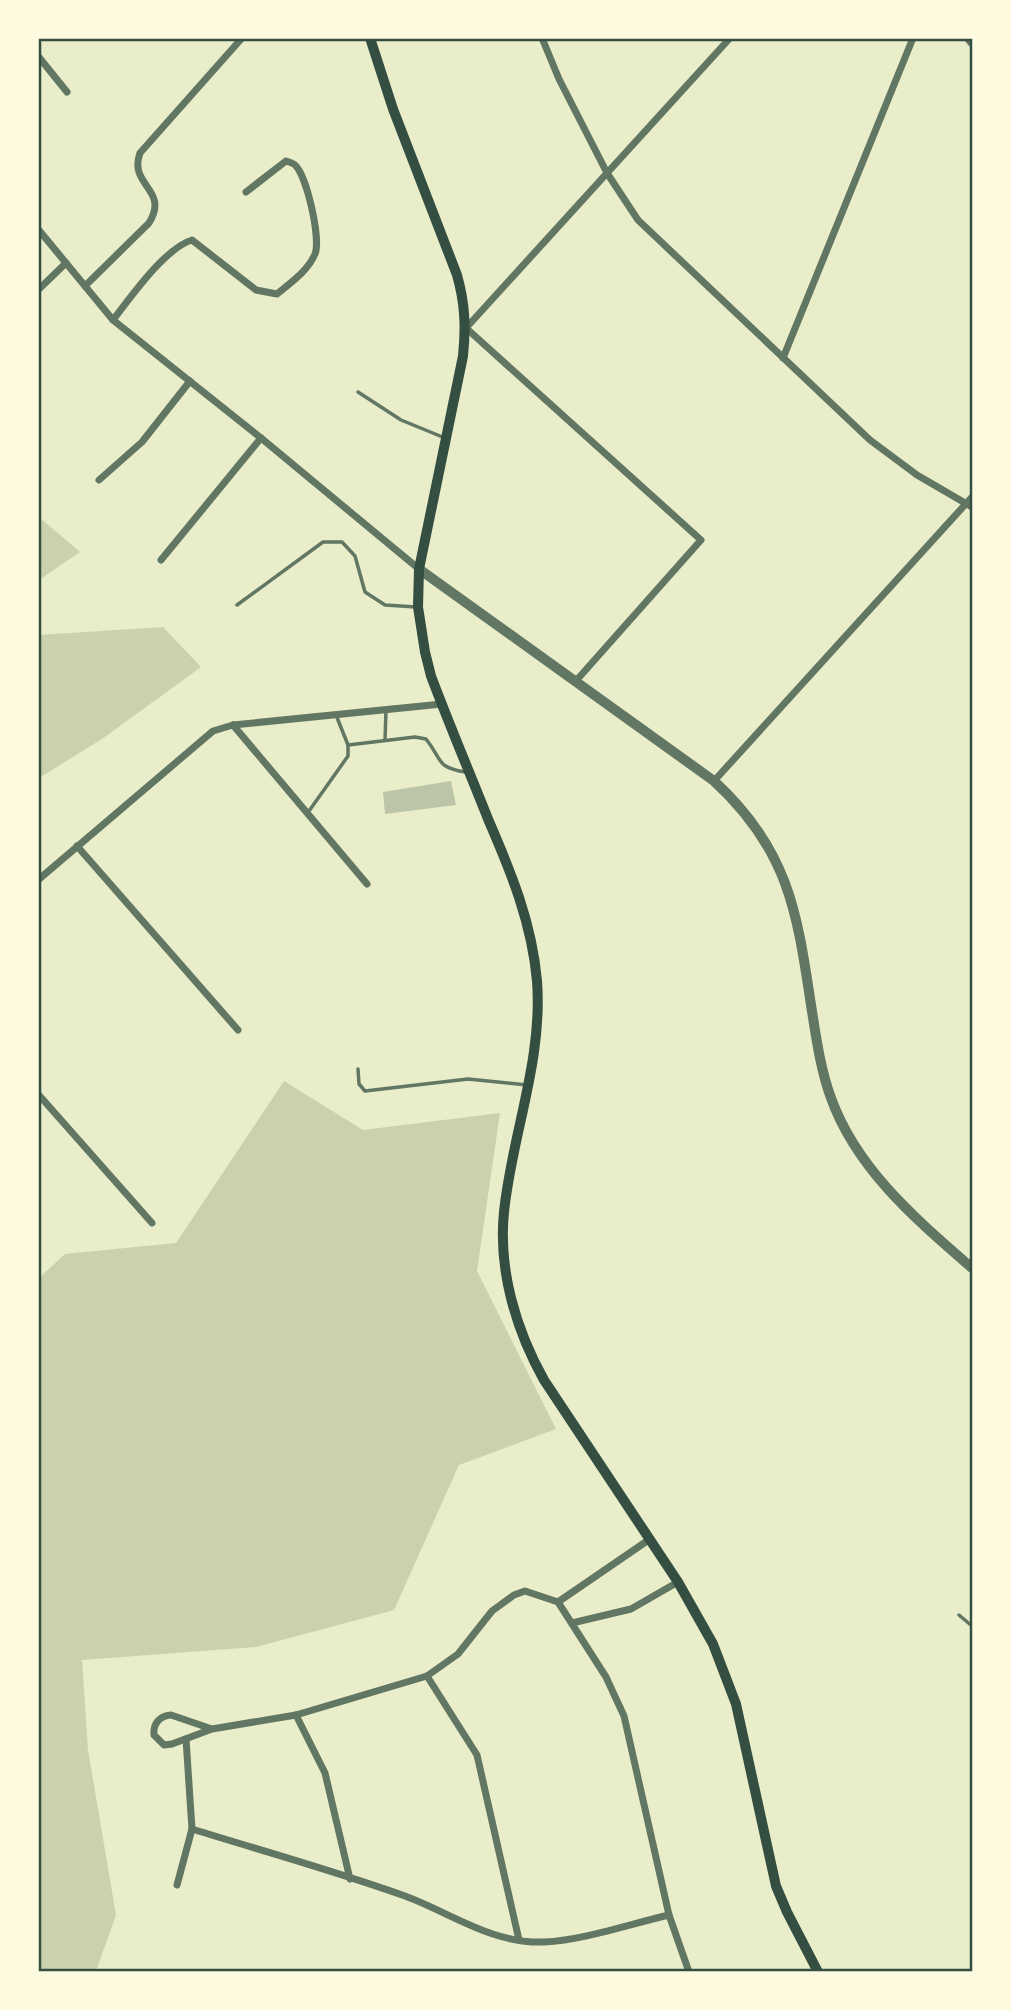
<svg xmlns="http://www.w3.org/2000/svg" width="1011" height="2010" font-family="Karla,sans-serif">
<style>
.green{fill:#cad2ad}
.building{fill:#bcc5a7}
.lines{fill:none;stroke-linecap:round;stroke-linejoin:round}
.service{stroke:#617663;stroke-width:3.5}
.minor{stroke:#617663;stroke-width:7}
.tertiary{stroke:#617663;stroke-width:10}
.secondary{stroke:#344e41;stroke-width:10}
.neatline{fill:none;stroke:#344e41;stroke-width:2.5}
</style>
<rect width="100%" height="100%" fill="#e9edc9"/>
<!-- green -->
<g class="green">
<polygon points="39,517 80,552 39,580 38,580"/>
<polygon points="163,627 201,667 102,739 39,778 39,635"/>
<polygon points="284,1081 363,1130 500,1113 477,1271 556,1429 459,1465 394,1610 256,1647 82,1660 88,1750 116,1915 96,1971 39,1971 39,1278 65,1254 176,1243"/>
</g>
<!-- building -->
<polygon class="building" points="451,781 456,805 385,814 383,792"/>
<g class="lines">
<!-- service -->
<g class="service">
<polyline points="358,392 401,420 445,438"/>
<polyline points="237,605 323,542 342,542 355,556 365,592 385,605 416,607"/>
<polyline points="385,740 386,710"/>
<path d="M348 745 415 737 426 739C443 760 435 767 465 772"/>
<polyline points="309,811 348,756 348,745 336,715"/>
<polyline points="358,1069 359,1084 365,1091 468,1079 527,1085"/>
<polyline points="959,1615 972,1626"/>
</g>
<!-- minor -->
<g class="minor">
<polyline points="542,38 559,79 607,173 638,220 870,440 917,475 972,507"/>
<polyline points="967,38 972,44"/>
<polyline points="38,56 67,92"/>
<polyline points="38,229 113,320 261,438 419,569"/>
<path d="M85 286 149 223C170 189 128 186 140 153L242 38"/>
<polyline points="38,290 66,263"/>
<path d="M113 320C131 297 165 248 192 240L256 290 277 294C290 283 308 271 315 254 321 239 307 176 295 165 293 163 289 162 286 161L246 192"/>
<polyline points="783,358 913,38"/>
<polyline points="99,480 142,442 190,381"/>
<polyline points="161,560 261,438"/>
<polyline points="575,682 701,540 466,328 730,38"/>
<polyline points="233,725 367,884"/>
<polyline points="714,781 972,497"/>
<polyline points="77,846 238,1030"/>
<polyline points="38,880 213,731 233,725 442,704"/>
<polyline points="38,1094 152,1223"/>
<polyline points="558,1602 650,1539"/>
<polyline points="572,1623 631,1609 678,1582"/>
<polyline points="427,1676 477,1755 519,1940"/>
<polyline points="296,1715 325,1773 350,1879"/>
<path d="M212 1729 171 1715C159 1716 153 1724 154 1735L164 1745 172 1744 212 1729 296 1715 427 1676 458 1654 492 1611 514 1595 525 1591 558 1602 606 1677 624 1716 669 1915 689 1972"/>
<path d="M192 1829C263 1851 335 1871 405 1896 451 1913 492 1944 544 1942 584 1940 630 1924 669 1915"/>
<polyline points="177,1885 192,1829 186,1739"/>
</g>
<!-- tertiary -->
<path class="tertiary" d="M419 569 714 781C788 849 797 911 811 1005 816 1036 820 1068 831 1098 857 1170 917 1220 972 1268"/>
<!-- secondary -->
<path class="secondary" d="M370 38 393 109 457 275C465 303 466 327 463 356L419 569 418 607 425 652 431 676C449 724 469 771 488 819 511 872 532 923 537 981 543 1061 512 1134 504 1212 498 1270 516 1330 544 1380L678 1582 713 1644 736 1704 776 1886 787 1912 818 1972"/>
</g>
<!-- border -->
<rect width="1011" height="2010" fill="none" stroke="#fefae0" stroke-width="80"/>
<rect x="40" y="40" width="931" height="1930" class="neatline"/>
</svg>
